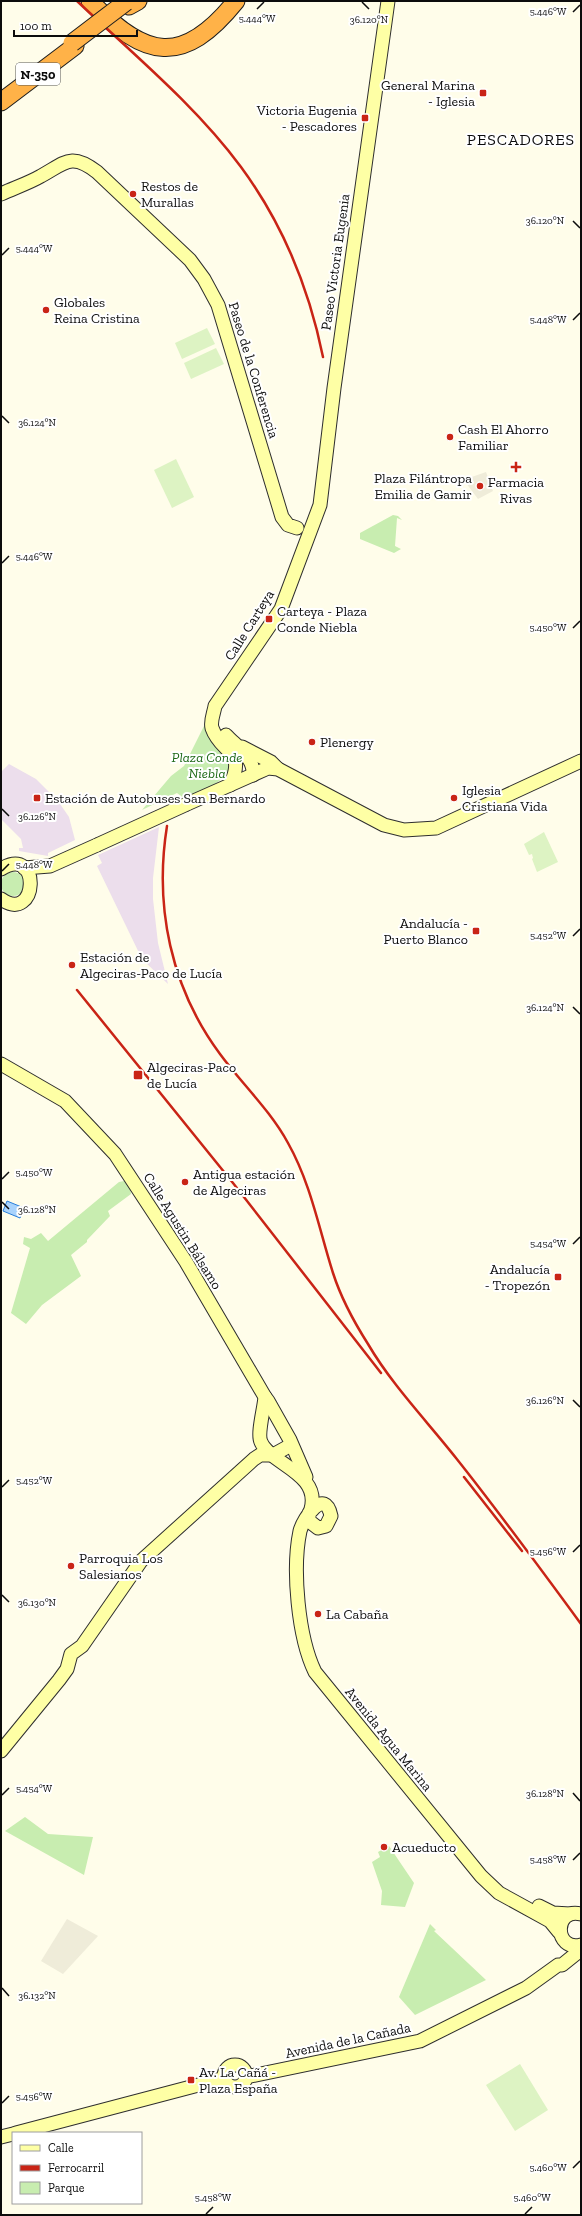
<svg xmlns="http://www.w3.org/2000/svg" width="582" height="2216" font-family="'Zilla Slab',serif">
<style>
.industrial{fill:#ecdeec}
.green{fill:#c8edb0}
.pitch{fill:#ddf3c3}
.plaza{fill:#efecd9}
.water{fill:#a9d3fc;stroke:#287edb}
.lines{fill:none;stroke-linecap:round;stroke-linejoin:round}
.secondary-casing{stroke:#2e2e2e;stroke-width:15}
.highway-casing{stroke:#1d1d1d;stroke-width:19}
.secondary{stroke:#feffa5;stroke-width:13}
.highway{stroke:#ffb248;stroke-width:17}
.rail{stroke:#c92416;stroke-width:2.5}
.secondary-bridge-casing{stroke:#2e2e2e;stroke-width:15;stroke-linecap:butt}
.highway-bridge-casing{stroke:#1d1d1d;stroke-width:19;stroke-linecap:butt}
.secondary-bridge{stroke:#feffa5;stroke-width:13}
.highway-bridge{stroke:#ffb248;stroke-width:17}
.ticks{fill:none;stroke:#0c0c0c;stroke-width:1.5}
.poi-dot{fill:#c92416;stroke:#fff;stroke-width:1.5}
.labels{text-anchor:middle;stroke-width:4;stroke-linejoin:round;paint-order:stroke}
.shield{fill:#fff;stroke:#555;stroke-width:1}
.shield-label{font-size:13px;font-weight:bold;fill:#0c0c0c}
.poi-label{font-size:14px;fill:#0c0c0c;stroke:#fff;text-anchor:start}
.street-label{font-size:14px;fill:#0c0c0c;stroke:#fff}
.park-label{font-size:14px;font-style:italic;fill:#1d6916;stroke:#fff}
.quarter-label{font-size:16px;letter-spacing:1px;fill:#0c0c0c;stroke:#fff}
.ticks-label{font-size:10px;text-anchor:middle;fill:#0c0c0c;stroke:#fff;stroke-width:4;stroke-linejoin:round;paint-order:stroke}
</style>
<rect width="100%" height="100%" fill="#fffdea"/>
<!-- industrial -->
<g class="industrial">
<polygon points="9,764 36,779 58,801 69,817 75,840 48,853 48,856 19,851 19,848 23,848 21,839 1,819 1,772"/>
<polygon points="159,827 153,878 153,899 158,943 168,984 142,959 97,866 102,863 98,855"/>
</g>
<!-- green -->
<g class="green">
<polygon points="393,515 398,516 402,520 397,518 395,546 401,549 394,553 360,539 360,533"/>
<path d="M207 720 234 766C221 784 204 790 185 799L177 793 142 810 171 776 184 766Z"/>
<circle cx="13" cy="884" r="12"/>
<polygon points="129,1180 131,1194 108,1211 110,1216 87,1240 87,1242 71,1255 81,1276 42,1305 26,1324 11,1313 30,1248 23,1244 24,1237 31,1239 41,1233 48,1241 119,1182"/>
<polygon points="25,1817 48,1834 93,1837 84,1875 5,1831"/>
<polygon points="389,1846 414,1883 405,1907 381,1905 382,1891 372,1862 380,1857 378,1852"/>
<polygon points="430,1924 436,1930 434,1931 486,1980 415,2015 399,1997"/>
</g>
<!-- pitch -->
<g class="pitch">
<polygon points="207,328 215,344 182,359 175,343"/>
<polygon points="216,348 224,364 191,379 184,363"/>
<polygon points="176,459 194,497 172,508 154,470"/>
<polygon points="544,832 558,862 537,872 532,859 533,858 532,854 529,855 524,844"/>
<polygon points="520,2064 548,2110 515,2131 486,2085"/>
</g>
<!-- plaza -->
<g class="plaza">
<polygon points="486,472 493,491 478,499 466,483 466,479"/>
<polygon points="67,1919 98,1936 63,1974 41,1961"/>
</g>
<!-- water -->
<polygon class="water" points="7,1201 24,1208 20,1218 3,1211"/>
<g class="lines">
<!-- secondary casing -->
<g class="secondary-casing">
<g id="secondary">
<path d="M1 194C14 188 29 183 41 176 65 163 71 152 97 172L190 260 204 279 218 305 282 517 288 525 297 528"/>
<path d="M226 735C236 746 255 758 253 775"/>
<polyline points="242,747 271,762 278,769"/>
<path d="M230 785C247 750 221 754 212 728 210 721 214 713 215 706L281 609 320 505 334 388 388 1"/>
<polyline points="187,804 268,768 278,769 384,825 404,830 436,828 581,761"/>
<polyline points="24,868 50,866 97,845"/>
<path d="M1 869C42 844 38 925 1 899"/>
<path d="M1 1064 65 1101 115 1154 186 1262 265 1397C264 1409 257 1434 261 1442 270 1464 321 1473 311 1509"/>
<polyline points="265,1397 268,1401 290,1440 306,1477"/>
<path d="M309 1513V1521L318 1528 326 1526 331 1516C325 1487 304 1517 300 1531 292 1569 298 1637 315 1672L481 1876 499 1893 550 1921 559 1932"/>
<polyline points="1,1751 59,1680 67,1669 71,1654 82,1646 141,1561 254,1459 260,1455 273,1455 291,1445"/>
<polyline points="539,1906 553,1913 570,1914"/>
<path d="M581 1914C553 1907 554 1952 581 1945"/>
<circle cx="235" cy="2076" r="11"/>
<polyline points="246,2077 420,2041 526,1988 558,1965 562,1965 578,1952 581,1947"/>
<polyline points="16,2133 225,2078"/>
<polyline points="1,2137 13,2134"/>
</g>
</g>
<!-- highway casing -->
<g class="highway-casing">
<g id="highway">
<path d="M90 1C145 59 183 67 236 1"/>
<polyline points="129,6 138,1"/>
<polyline points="1,102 75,46"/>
</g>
</g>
<!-- secondary -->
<use href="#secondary" class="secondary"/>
<!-- highway -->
<use href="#highway" class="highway"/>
<!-- rail -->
<g class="rail">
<path d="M77 1C133 54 195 105 241 167 283 224 309 288 323 357"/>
<path d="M167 826C154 907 171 988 220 1054 242 1084 270 1110 288 1143 311 1184 319 1229 333 1273 341 1298 354 1322 368 1344 392 1385 426 1420 456 1458 499 1512 540 1568 581 1624"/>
<polyline points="77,990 233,1183 381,1373"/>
<polyline points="464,1477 522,1551"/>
</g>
<!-- secondary-bridge casing -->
<g class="secondary-bridge-casing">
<polyline id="secondary-bridge" points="97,845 187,804"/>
</g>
<!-- highway-bridge casing -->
<g class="highway-bridge-casing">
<polyline id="highway-bridge" points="72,43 126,2"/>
</g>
<!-- secondary-bridge -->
<use href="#secondary-bridge" class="secondary-bridge"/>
<!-- highway-bridge -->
<use href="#highway-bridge" class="highway-bridge"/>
</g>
<!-- ticks -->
<path class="ticks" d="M362 2 369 9M257 9 264 2M573 12 580 5M573 221 580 228M2 255 9 248M573 320 580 313M2 416 9 423M2 563 9 556M573 628 580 621M2 809 9 816M2 871 9 864M573 936 580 929M573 1007 580 1014M2 1179 9 1172M2 1202 9 1209M573 1244 580 1237M573 1400 580 1407M2 1487 9 1480M573 1552 580 1545M2 1595 9 1602M573 1793 580 1801M2 1795 9 1788M573 1860 580 1853M2 1988 9 1996M2 2103 9 2096M573 2168 580 2161M206 2214 213 2207M525 2214 532 2207"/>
<!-- markers -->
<g class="poi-dot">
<rect x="479" y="89" width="8" height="8" rx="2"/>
<rect x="361" y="114" width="8" height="8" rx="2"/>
<circle cx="133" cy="194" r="4"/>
<circle cx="46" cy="310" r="4"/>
<circle cx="450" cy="437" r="4"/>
<path d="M514 461h4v4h4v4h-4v4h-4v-4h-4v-4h4z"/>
<circle cx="480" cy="486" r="4"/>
<rect x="265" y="615" width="8" height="8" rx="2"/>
<circle cx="312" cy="742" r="4"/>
<rect x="33" y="794" width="8" height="8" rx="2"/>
<circle cx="454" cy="798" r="4"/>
<rect x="472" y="927" width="8" height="8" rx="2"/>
<circle cx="72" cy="965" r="4"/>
<rect x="133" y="1070" width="10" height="10" rx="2"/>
<circle cx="185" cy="1182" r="4"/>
<rect x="554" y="1273" width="8" height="8" rx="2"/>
<circle cx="71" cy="1566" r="4"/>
<circle cx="318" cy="1614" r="4"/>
<circle cx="384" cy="1847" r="4"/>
<rect x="187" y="2076" width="8" height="8" rx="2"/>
</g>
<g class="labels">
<!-- shield labels -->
<rect class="shield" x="16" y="63" width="44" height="22" rx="3"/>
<g class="shield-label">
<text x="38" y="79">N-350</text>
</g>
<!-- poi labels -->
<g class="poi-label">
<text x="475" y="90" text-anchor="end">General Marina<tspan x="475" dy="16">- Iglesia</tspan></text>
<text x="357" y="115" text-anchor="end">Victoria Eugenia<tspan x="357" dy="16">- Pescadores</tspan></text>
<text x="141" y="191">Restos de<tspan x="141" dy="16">Murallas</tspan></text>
<text x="54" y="307">Globales<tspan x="54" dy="16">Reina Cristina</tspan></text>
<text x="458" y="434">Cash El Ahorro<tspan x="458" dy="16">Familiar</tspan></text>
<text x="472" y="483" text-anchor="end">Plaza Filántropa<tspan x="472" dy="16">Emilia de Gamir</tspan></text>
<text x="516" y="487" text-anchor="middle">Farmacia<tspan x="516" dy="16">Rivas</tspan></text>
<text x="277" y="616">Carteya - Plaza<tspan x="277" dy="16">Conde Niebla</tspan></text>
<text x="320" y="747">Plenergy</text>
<text x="462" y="795">Iglesia<tspan x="462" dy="16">Cristiana Vida</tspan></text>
<text x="45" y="803">Estación de Autobuses San Bernardo</text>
<text x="468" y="928" text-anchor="end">Andalucía -<tspan x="468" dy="16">Puerto Blanco</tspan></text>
<text x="80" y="962">Estación de<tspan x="80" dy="16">Algeciras-Paco de Lucía</tspan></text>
<text x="147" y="1072">Algeciras-Paco<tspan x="147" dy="16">de Lucía</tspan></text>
<text x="193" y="1179">Antigua estación<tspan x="193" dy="16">de Algeciras</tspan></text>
<text x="550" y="1274" text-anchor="end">Andalucía<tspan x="550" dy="16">- Tropezón</tspan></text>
<text x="79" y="1563">Parroquia Los<tspan x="79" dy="16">Salesianos</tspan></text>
<text x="326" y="1619">La Cabaña</text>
<text x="392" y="1852">Acueducto</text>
<text x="199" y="2077">Av. La Cañá -<tspan x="199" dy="16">Plaza España</tspan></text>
</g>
<!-- street labels -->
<g class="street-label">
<text transform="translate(335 262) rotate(-82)" y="5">Paseo Victoria Eugenia</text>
<text transform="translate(254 370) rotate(73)" y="5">Paseo de la Conferencia</text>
<text transform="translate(249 625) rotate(-58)" y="5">Calle Carteya</text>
<text transform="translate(183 1231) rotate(58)" y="5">Calle Agustin Bálsamo</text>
<text transform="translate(389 1739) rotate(51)" y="5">Avenida Agua Marina</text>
<text transform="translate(348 2040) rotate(-12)" y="5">Avenida de la Cañada</text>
</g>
<!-- park labels -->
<g class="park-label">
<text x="207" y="762">Plaza Conde<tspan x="207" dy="16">Niebla</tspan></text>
</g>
<!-- quarter labels -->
<g class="quarter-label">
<text x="521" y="145">PESCADORES</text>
</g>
</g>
<g class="ticks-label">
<text x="548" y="15">5.446°W</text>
<text x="257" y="22">5.444°W</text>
<text x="369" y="23">36.120°N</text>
<text x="545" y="224">36.120°N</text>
<text x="34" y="252">5.444°W</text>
<text x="548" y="323">5.448°W</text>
<text x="37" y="426">36.124°N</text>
<text x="34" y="560">5.446°W</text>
<text x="548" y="631">5.450°W</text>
<text x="37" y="820">36.126°N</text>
<text x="34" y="868">5.448°W</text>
<text x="548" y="939">5.452°W</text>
<text x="545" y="1011">36.124°N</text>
<text x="34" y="1176">5.450°W</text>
<text x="37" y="1213">36.128°N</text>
<text x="548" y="1247">5.454°W</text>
<text x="545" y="1404">36.126°N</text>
<text x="34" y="1484">5.452°W</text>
<text x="548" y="1555">5.456°W</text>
<text x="37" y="1606">36.130°N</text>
<text x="34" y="1792">5.454°W</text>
<text x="545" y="1797">36.128°N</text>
<text x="548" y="1863">5.458°W</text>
<text x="37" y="1999">36.132°N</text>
<text x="34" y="2100">5.456°W</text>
<text x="548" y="2171">5.460°W</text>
<text x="213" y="2201">5.458°W</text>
<text x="532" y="2201">5.460°W</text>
</g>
<!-- border -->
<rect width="582" height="2216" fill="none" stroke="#0c0c0c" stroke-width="4"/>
<!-- legend -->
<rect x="12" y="2132" width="130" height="72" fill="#ffffff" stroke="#9e9e9e"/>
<rect x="20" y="2145" width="20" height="6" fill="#feffa5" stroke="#9e9e9e"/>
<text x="48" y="2152" font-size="12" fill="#0c0c0c">Calle</text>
<rect x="20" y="2165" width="20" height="6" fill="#c92416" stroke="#9e9e9e"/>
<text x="48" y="2172" font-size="12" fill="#0c0c0c">Ferrocarril</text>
<rect x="20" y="2182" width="20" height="12" fill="#c8edb0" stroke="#9e9e9e"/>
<text x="48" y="2192" font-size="12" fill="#0c0c0c">Parque</text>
<!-- scale -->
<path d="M14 30v6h123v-6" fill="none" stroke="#0c0c0c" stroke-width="2"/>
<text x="20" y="30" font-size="12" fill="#0c0c0c" stroke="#ffffff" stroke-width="3" paint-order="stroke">100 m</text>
</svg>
